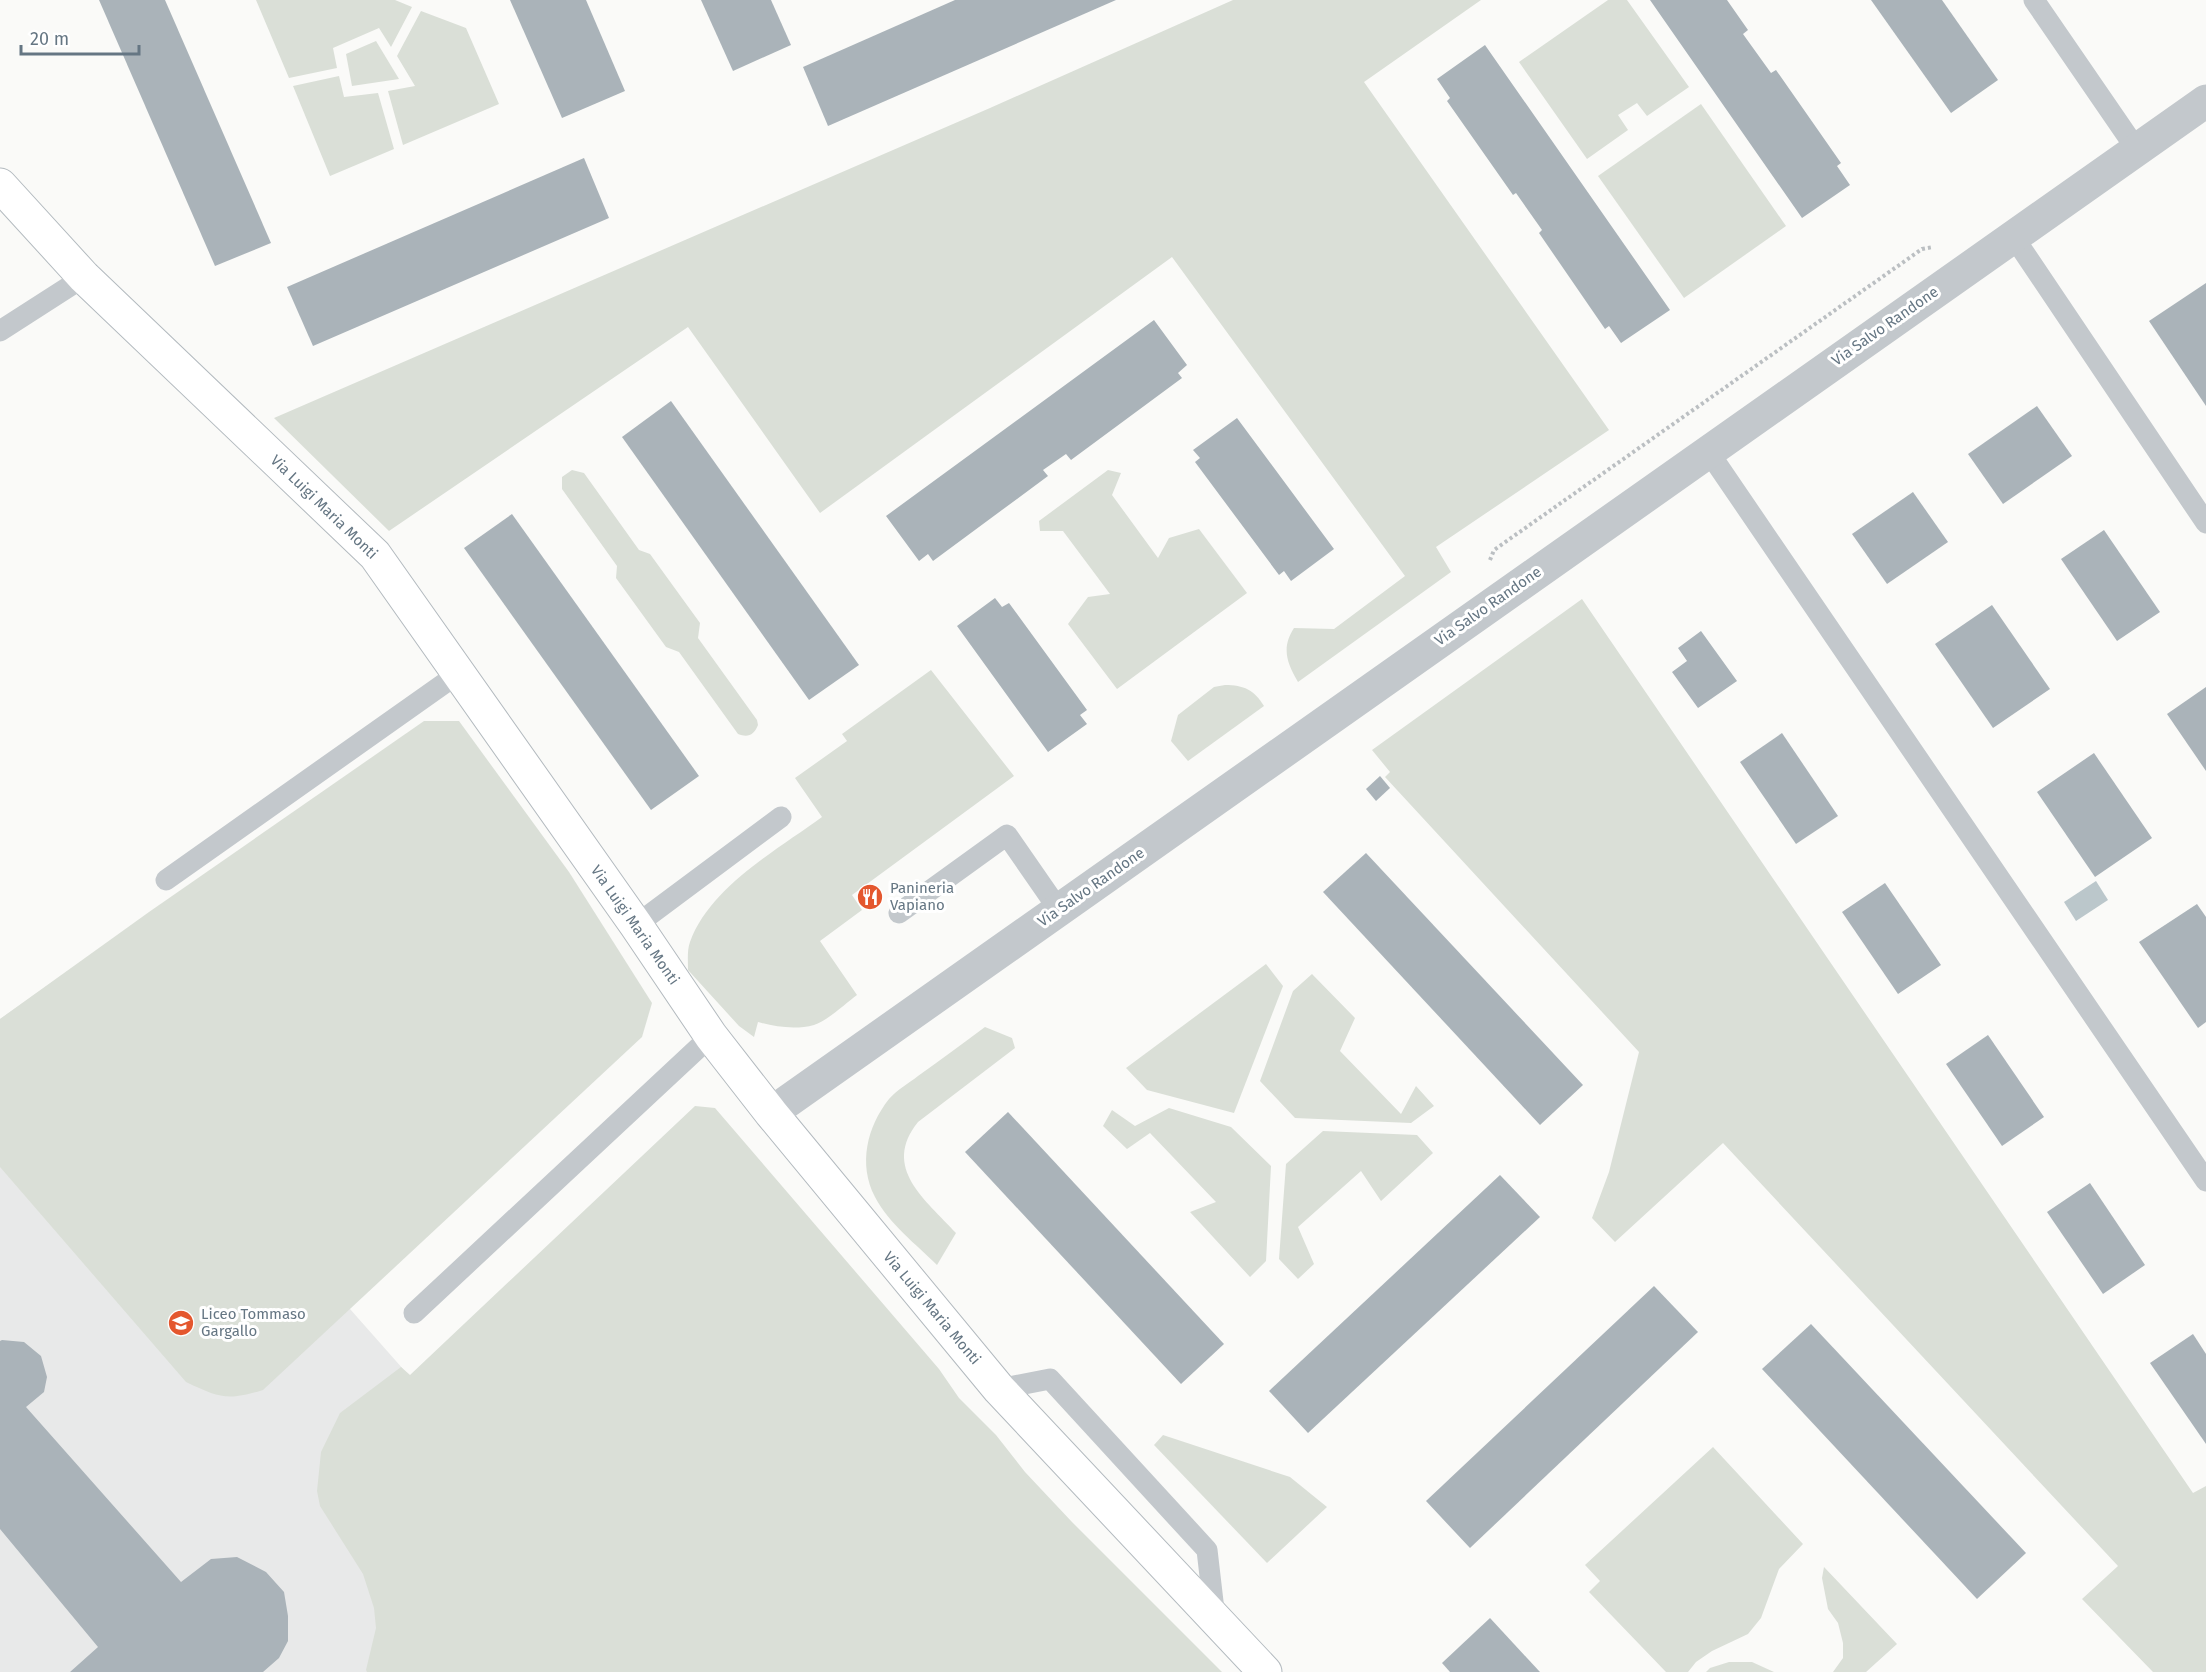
<svg xmlns="http://www.w3.org/2000/svg" width="2206" height="1672" font-family="'Fira Sans',sans-serif">
<style>
.built{fill:#e8e9e9}
.green{fill:#dadfd7}
.water{fill:#bbc7cb}
.building{fill:#aab3b9}
.lines{fill:none;stroke-linecap:round;stroke-linejoin:round}
.secondary-casing{stroke:#b3babf;stroke-width:35}
.path{stroke:#bbbfc2;stroke-width:4;stroke-dasharray:3 3;stroke-linecap:butt}
.lane{stroke:#c3c8cc;stroke-width:21}
.street{stroke:#c3c8cc;stroke-width:33}
.secondary{stroke:#fff;stroke-width:33}
.labels{text-anchor:middle;stroke-width:6;stroke-linejoin:round;paint-order:stroke}
.street-label{font-size:15px;fill:#657683;stroke:#fff}
.poi-label{font-size:15px;fill:#657683;stroke:#fff;text-anchor:start}
</style>
<rect width="100%" height="100%" fill="#fafaf8"/>
<!-- built -->
<polygon class="built" points="72,968 350,1309 671,1672 0,1672 0,1019"/>
<!-- green -->
<g class="green">
<polygon points="256,0 395,0 412,7 391,47 379,28 333,48 337,68 289,78"/>
<path d="M1233 0H1481L1364 82 1609 430 1436 547 1451 572 1298 682C1287 663 1281 648 1294 628L1334 629 1405 576 1172 257 820 513 688 327 389 531 274 418 990 108Z"/>
<polygon points="1608,0 1627,0 1689,87 1647,116 1637,103 1618,115 1628,130 1587,159 1519,62"/>
<polygon points="421,11 466,28 499,104 403,145 388,91 415,86 397,56"/>
<polygon points="376,41 399,79 352,86 346,54"/>
<polygon points="339,76 344,97 378,93 394,149 330,176 293,86"/>
<polygon points="1701,104 1786,226 1684,298 1598,176"/>
<path d="M572 470 584 473 639 550 650 554 700 623 698 638 757 720 758 725C754 735 748 738 738 734L679 652 666 647 616 578 617 566 562 489V477Z"/>
<polygon points="1108,470 1121,473 1112,495 1158,558 1169,538 1199,529 1247,593 1117,689 1068,624 1088,597 1110,594 1063,531 1040,531 1039,521"/>
<polygon points="1582,599 2193,1493 2206,1486 2206,1672 2153,1672 2082,1599 2118,1566 1723,1143 1615,1242 1592,1218 1609,1172 1639,1052 1385,777 1390,772 1372,750"/>
<path d="M931 670 1014 776 852 895 862 910 820 941 857 995C846 1003 827 1021 814 1025 796 1030 775 1027 758 1022L754 1037 739 1026 688 970C688 961 687 950 690 942 710 887 777 850 822 817L795 778 847 741 842 734Z"/>
<path d="M1225 685C1244 685 1254 690 1264 706L1188 761 1171 741 1178 715 1214 687Z"/>
<path d="M424 721H459L569 872 652 1003 642 1037 263 1390C227 1401 220 1398 186 1382L0 1167V1019L149 912Z"/>
<polygon points="1266,964 1283,986 1234,1113 1147,1090 1126,1068"/>
<polygon points="1312,974 1355,1018 1340,1051 1401,1114 1416,1086 1434,1106 1411,1123 1295,1118 1260,1081 1293,991"/>
<path d="M985 1027 1012 1038 1015 1048 918 1122C881 1168 926 1200 956 1233L937 1265C916 1244 889 1224 875 1197 858 1164 867 1127 889 1099 897 1090 909 1083 918 1076 941 1060 963 1043 985 1027Z"/>
<polygon points="695,1106 715,1108 939,1369 959,1398 996,1435 1025,1472 1072,1522 1222,1672 367,1672 366,1670 376,1628 374,1608 363,1574 320,1506 317,1491 321,1452 340,1413 401,1367 410,1375"/>
<polygon points="1169,1108 1231,1127 1271,1166 1266,1261 1250,1277 1190,1212 1216,1202 1150,1133 1127,1149 1103,1126 1112,1110 1135,1126"/>
<polygon points="1323,1131 1417,1135 1433,1153 1381,1201 1361,1171 1298,1227 1314,1264 1298,1279 1279,1259 1286,1164"/>
<polygon points="1163,1435 1290,1477 1327,1507 1267,1563 1154,1445"/>
<polygon points="1713,1447 1803,1544 1779,1569 1761,1618 1748,1634 1712,1651 1696,1662 1688,1672 1666,1672 1589,1592 1600,1581 1585,1565"/>
<polygon points="1824,1567 1897,1644 1866,1672 1833,1672 1843,1658 1843,1643 1838,1623 1828,1609 1822,1578"/>
<polygon points="1729,1662 1752,1662 1774,1672 1706,1672 1710,1668"/>
</g>
<!-- water -->
<polygon class="water" points="2096,881 2108,900 2076,921 2064,902"/>
<!-- building -->
<g class="building">
<polygon points="99,0 165,0 271,243 215,266"/>
<polygon points="510,0 586,0 625,91 562,118"/>
<polygon points="701,0 771,0 791,45 733,71"/>
<polygon points="955,0 1116,0 828,126 803,67"/>
<polygon points="1650,0 1727,0 1748,30 1743,34 1771,73 1776,70 1841,163 1837,166 1850,185 1802,218"/>
<polygon points="1871,0 1942,0 1998,80 1951,113"/>
<polygon points="1485,45 1670,310 1621,343 1609,326 1605,329 1539,233 1542,230 1516,193 1513,195 1447,101 1450,98 1437,79"/>
<polygon points="584,158 609,218 313,346 287,287"/>
<polygon points="2206,283 2206,406 2149,321"/>
<polygon points="1154,320 1187,365 1178,373 1182,378 1071,460 1066,454 1043,470 1048,476 933,561 928,554 919,561 886,516"/>
<polygon points="671,401 859,665 809,700 622,437"/>
<polygon points="2037,406 2072,456 2003,504 1968,454"/>
<polygon points="1237,418 1334,549 1291,581 1284,571 1279,575 1195,462 1200,458 1193,450"/>
<polygon points="1913,492 1948,542 1887,584 1852,534"/>
<polygon points="512,514 699,776 651,810 464,548"/>
<polygon points="2104,530 2160,612 2117,641 2061,559"/>
<polygon points="995,598 1002,607 1009,603 1087,710 1080,715 1087,724 1048,752 957,626"/>
<polygon points="1992,605 2050,689 1993,728 1935,644"/>
<polygon points="1701,631 1737,681 1698,708 1672,672 1687,661 1678,648"/>
<polygon points="2206,687 2206,771 2167,714"/>
<polygon points="1782,733 1838,816 1796,844 1740,762"/>
<polygon points="2094,753 2152,838 2095,877 2037,792"/>
<polygon points="1380,776 1390,788 1376,801 1366,789"/>
<polygon points="1366,853 1583,1085 1540,1125 1323,892"/>
<polygon points="1885,883 1941,965 1898,994 1842,912"/>
<polygon points="2197,904 2206,917 2206,1022 2198,1028 2139,942"/>
<polygon points="1988,1035 2044,1117 2002,1146 1946,1064"/>
<polygon points="1008,1112 1224,1344 1181,1384 965,1152"/>
<polygon points="1500,1175 1540,1217 1308,1433 1269,1391"/>
<polygon points="2090,1183 2145,1265 2103,1294 2047,1212"/>
<polygon points="1654,1286 1698,1332 1470,1548 1426,1501"/>
<polygon points="1811,1324 2026,1553 1977,1599 1762,1369"/>
<polygon points="2193,1334 2206,1354 2206,1444 2150,1363"/>
<polygon points="2,1340 24,1342 41,1356 47,1377 44,1392 26,1407 181,1582 211,1559 237,1557 266,1572 284,1592 288,1616 288,1641 279,1658 263,1672 70,1672 98,1647 0,1529 0,1341"/>
<polygon points="1490,1618 1540,1672 1450,1672 1442,1663"/>
</g>
<g class="lines">
<!-- secondary casing -->
<g class="secondary-casing">
<polyline id="secondary" points="0,185 84,277 375,555 636,925 711,1036 771,1113 999,1389 1265,1672"/>
</g>
<!-- path -->
<polyline class="path" points="1490,560 1494,550 1922,249 1933,247"/>
<!-- lane -->
<g class="lane">
<polyline points="2034,0 2137,150"/>
<polyline points="2013,236 2206,523"/>
<polyline points="0,331 84,277"/>
<polyline points="1708,451 2206,1181"/>
<polyline points="166,880 459,673"/>
<polyline points="899,913 1007,835 1059,910"/>
<polyline points="636,925 781,817"/>
<polyline points="414,1313 711,1036"/>
<polyline points="999,1389 1050,1379 1207,1550 1215,1619"/>
</g>
<!-- street -->
<polyline class="street" points="771,1113 2206,101"/>
<!-- secondary -->
<use href="#secondary" class="secondary"/>
</g>
<!-- icons -->
<defs>
<g id="restaurant-disc" transform="scale(1.35)"><circle r="9.5" fill="#e4572e" stroke="#fff"/><path d="M-5-6h1v4h1v-4h1v4h1v-4h1v5L-1.5 .5V6h-2V.5L-5-1ZM5-6V6H3V1.5H1.5Q1.5-4 5-6Z" fill="#fff"/></g>
<g id="school-disc" transform="scale(1.35)"><circle r="9.5" fill="#e4572e" stroke="#fff"/><path d="M0-5L7-2L0 1L-7-2ZM-4 1L0 2.5L4 1V4Q0 6-4 4Z" fill="#fff"/></g>
</defs>
<g fill-rule="evenodd">
<use href="#restaurant-disc" x="870" y="897"/>
<use href="#school-disc" x="181" y="1323"/>
</g>
<g class="labels">
<!-- street labels -->
<g class="street-label">
<text transform="translate(1885 326) rotate(-35)" y="5">Via Salvo Randone</text>
<text transform="translate(324 507) rotate(44)" y="5">Via Luigi Maria Monti</text>
<text transform="translate(1488 606) rotate(-35)" y="5">Via Salvo Randone</text>
<text transform="translate(1091 887) rotate(-35)" y="5">Via Salvo Randone</text>
<text transform="translate(635 925) rotate(55)" y="5">Via Luigi Maria Monti</text>
<text transform="translate(932 1308) rotate(50)" y="5">Via Luigi Maria Monti</text>
</g>
<!-- poi labels -->
<g class="poi-label">
<text x="890" y="893">Panineria<tspan x="890" dy="17">Vapiano</tspan></text>
<text x="201" y="1319">Liceo Tommaso<tspan x="201" dy="17">Gargallo</tspan></text>
</g>
</g>
<!-- scale -->
<path d="M21 45v9h118v-9" fill="none" stroke="#657683" stroke-width="3"/>
<text x="30" y="45" font-size="18" fill="#657683" stroke="#ffffff" stroke-width="4.5" paint-order="stroke">20 m</text>
</svg>
